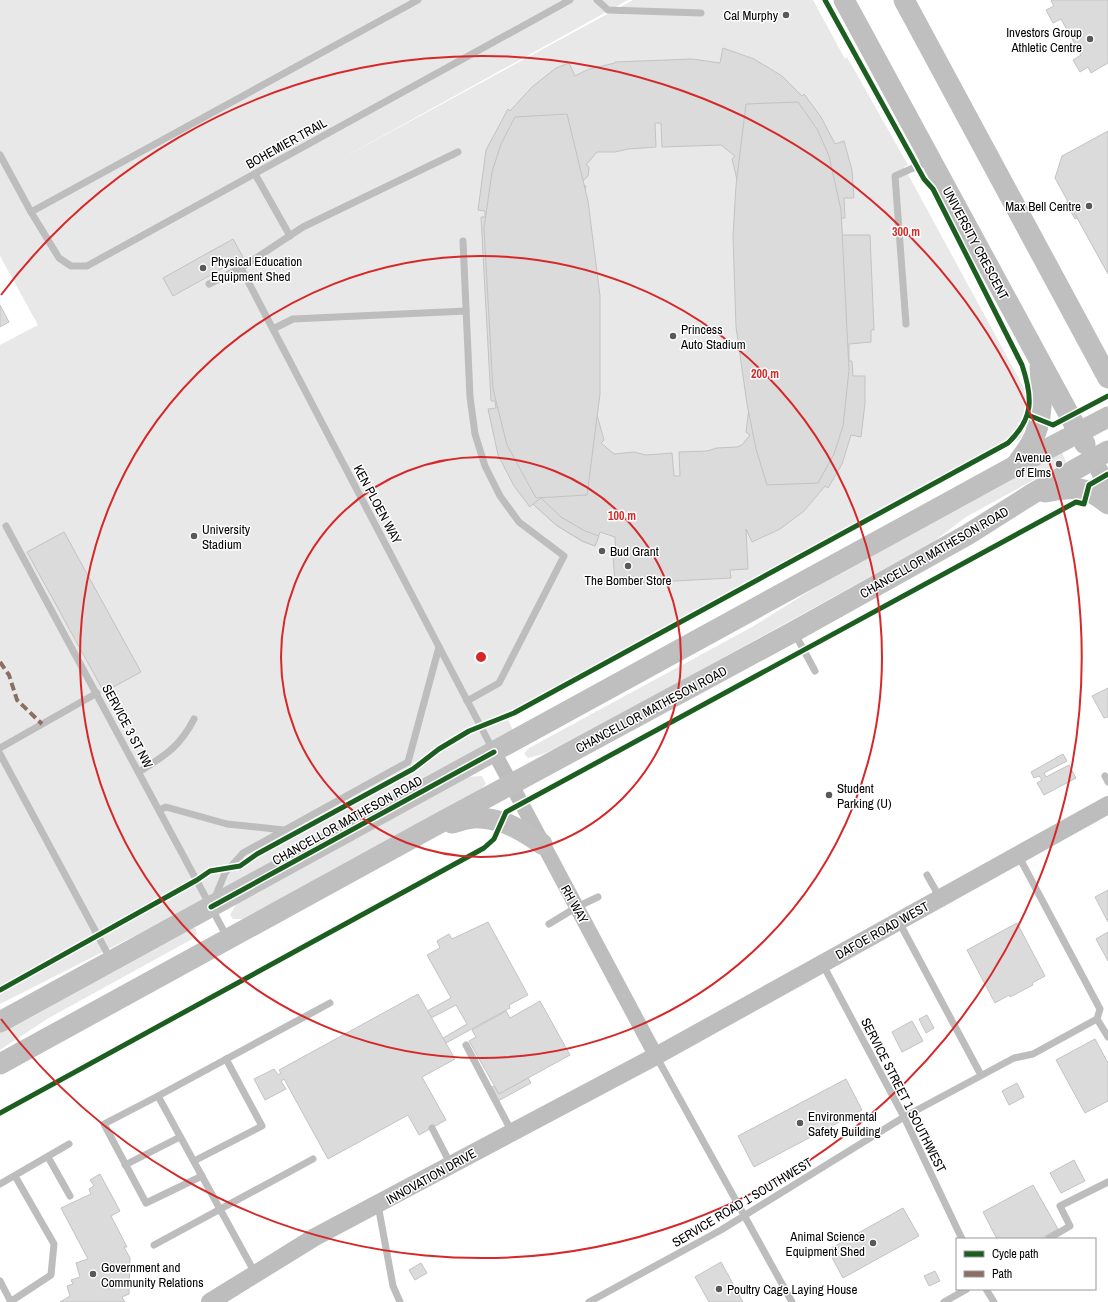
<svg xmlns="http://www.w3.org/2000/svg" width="1108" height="1302" font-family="'Archivo Narrow',sans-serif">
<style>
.green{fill:#e8e8e8}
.building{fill:#dbdbdb;stroke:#c3c3c3;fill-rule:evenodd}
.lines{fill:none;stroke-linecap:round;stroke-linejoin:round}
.service{stroke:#bdbdbd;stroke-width:7}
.minor{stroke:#bdbdbd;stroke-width:15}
.tertiary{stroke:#bdbdbd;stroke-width:18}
.secondary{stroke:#bfbfbf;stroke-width:21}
.quiet{stroke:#8d6e63;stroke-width:4;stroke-dasharray:8 4;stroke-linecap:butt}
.cycleway-casing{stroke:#fff;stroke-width:8}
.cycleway{stroke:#1b5e20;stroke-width:5}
.ring{fill:none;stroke:#d62828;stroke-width:2}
.poi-dot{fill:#595959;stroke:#fff;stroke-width:1.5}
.labels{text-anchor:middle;stroke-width:3;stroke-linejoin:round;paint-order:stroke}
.poi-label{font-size:13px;fill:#000;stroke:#fff;text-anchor:start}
.street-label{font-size:13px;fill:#000;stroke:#fff}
.centre{fill:#d62828;stroke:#fff;stroke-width:2}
.ring-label{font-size:12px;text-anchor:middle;font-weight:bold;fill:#d62828;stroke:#fff;stroke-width:3;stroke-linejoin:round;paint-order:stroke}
</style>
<rect width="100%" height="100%" fill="#fff"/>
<!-- green -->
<g class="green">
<path d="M0 0H628L330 165 633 0H813L845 59 847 57 908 165 904 167 1024 388C1030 408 1031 419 1020 439L508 720 513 730 162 922 0 1004V345L38 325 0 256Z"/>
<polygon points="1061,449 1066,462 966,517 933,542 568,743 543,754 528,758 524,753 529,748 752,627 861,559"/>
<polygon points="482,776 486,784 477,793 243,919 233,919 230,915 236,904 463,777"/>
<polygon points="195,928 197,933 194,938 47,1019 0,1050 0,1030 183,929"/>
</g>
<!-- building -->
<g class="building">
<polygon points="1052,0 1108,0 1108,63 1091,73 1088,67 1080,72 1073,60 1081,55 1061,19 1053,23 1046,10 1054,6 1051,1"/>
<path d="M723 48 754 59 782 76 802 96 804 94 821 117 835 144 844 141 852 170 854 198H844L845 218H841L842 235H870L874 330H871V342L849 344V361H852L853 376H865V403L861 437 851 435 842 464 828 488 825 486 804 511 780 529 752 542 746 529 748 569 730 570 731 578 636 583V580L615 581 613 556H616L615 537 600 532 595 546 582 541 556 525 533 504 530 507 514 486 498 455 488 409 496 408 495 401H491L481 217H485V211L478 210 486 150 508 109 510 111 532 87 556 68 569 63 575 76 589 69 615 63V62L692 59 720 63ZM655 123H661L662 147 721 145 735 156 732 159 747 221 754 367 746 432 750 435 742 445 737 447 717 448 707 451 679 452 680 476H674L672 453 646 455 634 452 614 454 601 443 604 440 586 376 578 231 586 186 561 173 563 169 584 180 588 176 589 167 586 165 597 152H615L628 149 656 147Z"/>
<polygon points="798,102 817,129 829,156 841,210 849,370 843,426 834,454 818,483 767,485 756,449 747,404 736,327 733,236 736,186 746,104"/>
<polygon points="567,114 588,201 600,296 600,394 587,495 536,498 507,445 493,389 484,228 492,172 501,144 515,117"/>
<polygon points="1108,131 1108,274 1055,178 1062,156"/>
<polygon points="1068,202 1077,218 1075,219 1066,203"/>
<polygon points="233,239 243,257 173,296 163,278"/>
<polygon points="0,305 9,322 0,327"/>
<polygon points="541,498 561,517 585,531 599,536 595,546 582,541 556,525 533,504"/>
<polygon points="64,532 141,672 104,692 27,552"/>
<polygon points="109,688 112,689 114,692 110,698 107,694 105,695 107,694 105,689"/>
<polygon points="1108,688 1108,717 1104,718 1092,696"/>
<polygon points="1063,754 1067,761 1044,773 1046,777 1069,765 1076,778 1044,795 1037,783 1042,780 1039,776 1034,778 1031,772"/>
<polygon points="1108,890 1108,922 1095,897"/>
<polygon points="488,922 528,995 509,1005 510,1008 446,1043 443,1038 467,1024 456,1005 431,1018 427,1011 451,998 427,955 440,948 437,941 449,934 452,939"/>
<polygon points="1017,923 1045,976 1032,983 1033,985 1010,997 1009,995 995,1003 967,950"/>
<polygon points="1108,932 1108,961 1096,939"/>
<polygon points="418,994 455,1059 422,1077 446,1120 419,1135 408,1115 328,1159 284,1079 281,1081 286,1089 265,1100 254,1079 274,1069 278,1075 281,1073 279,1070"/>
<polygon points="540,1001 570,1055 499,1094 469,1041 476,1037 472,1030 506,1011 510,1018"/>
<polygon points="927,1015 934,1028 926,1033 919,1019"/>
<polygon points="912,1021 923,1041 902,1052 892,1032"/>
<polygon points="1095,1039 1108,1063 1108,1101 1085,1113 1056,1060"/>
<polygon points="528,1078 531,1083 498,1101 490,1088 494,1086 499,1094"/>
<polygon points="846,1079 862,1110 754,1167 738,1136"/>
<polygon points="1017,1083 1024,1097 1009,1105 1002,1091"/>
<polygon points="1074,1160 1085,1181 1061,1193 1050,1173"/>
<polygon points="100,1174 120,1211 111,1216 127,1247 124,1247 130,1258 129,1294 122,1297 125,1302 60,1302 70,1296 67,1286 73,1284 71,1280 80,1277 76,1263 88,1259 61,1208 91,1194 89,1189 94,1186 90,1180"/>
<polygon points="1033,1185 1058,1229 1040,1239 997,1239 983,1212"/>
<polygon points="903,1208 919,1236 843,1278 828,1250"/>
<polygon points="721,1262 743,1302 709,1302 695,1277"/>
<polygon points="421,1263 427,1273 415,1280 409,1270"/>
<polygon points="935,1271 940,1281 929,1286 924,1276"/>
</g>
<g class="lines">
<!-- service -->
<g class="service">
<polyline points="597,0 608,10 701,13"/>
<polyline points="0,155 31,212 59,258 71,266 87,266 570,0"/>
<polyline points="255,174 290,236"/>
<polyline points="31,212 418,0"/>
<polyline points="463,241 470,397 475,434 485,466 500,496 519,522 564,556 499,683 467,701"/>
<polyline points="241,268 493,750"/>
<polyline points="209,284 241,268 303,227 458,152"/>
<polyline points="906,324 895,176 929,161"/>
<polyline points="273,329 293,319 466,311"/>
<polyline points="6,526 227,937"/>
<polyline points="795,634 815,671"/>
<polyline points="0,748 97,693"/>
<polyline points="0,754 111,960"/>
<path d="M139 772C164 756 180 747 194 719"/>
<polyline points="1105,776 1108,782"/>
<polyline points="159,810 166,807 227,824 284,830"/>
<polyline points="927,875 940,898"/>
<polyline points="214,900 225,873 243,853 408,762 439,647"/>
<polyline points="899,922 981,1075"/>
<polyline points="549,924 577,907 598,897"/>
<polyline points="822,963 904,1117 962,1239"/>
<polyline points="1097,1019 1108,1037"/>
<polyline points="466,1045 512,1132"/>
<polyline points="656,1056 792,1302"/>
<polyline points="158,1096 104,1124 146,1203 202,1176"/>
<polyline points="432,1128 451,1165"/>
<polyline points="48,1157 70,1196"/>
<polyline points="194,1161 262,1126 226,1059"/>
<polyline points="125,1165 180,1137"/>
<polyline points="0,1184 69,1144"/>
<polyline points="378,1205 393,1286 400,1302"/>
<polyline points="1048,1239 1070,1226 1060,1206 1108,1182"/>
<polyline points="154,1245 313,1159"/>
<polyline points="255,1273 158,1096 330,1003"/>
<polyline points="0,1281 11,1302"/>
<polyline points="986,1289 994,1302"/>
<polyline points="10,1302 51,1275 54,1244 15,1176"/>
<polyline points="589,1302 721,1230 904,1117 1014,1058 1033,1054 1097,1019 1100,1009 1018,855"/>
<polyline points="944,1302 967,1289"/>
</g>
<!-- minor -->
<polyline class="minor" points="494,752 656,1056"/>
<!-- tertiary -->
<g class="tertiary">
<polyline points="1093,459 1108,487"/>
<polyline points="210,1302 315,1237 656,1056 1108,805"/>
</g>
<!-- secondary -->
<g class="secondary">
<polyline points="844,0 1085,444"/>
<polyline points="904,0 1108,378"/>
<path d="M1017 464C1021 457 1027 451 1031 443 1044 421 1042 392 1040 367"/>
<path d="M1045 492C1073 487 1084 484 1108 504"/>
<path d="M452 823C460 821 471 817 480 818 504 819 523 831 542 844"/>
<polyline points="0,1022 1015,466 1108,417"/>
<polyline points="0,1064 434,826 793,632 967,535 1032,494 1108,451"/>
</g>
<!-- quiet -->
<polyline class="quiet" points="0,662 9,675 17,700 42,724"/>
<!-- cycleway casing -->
<g class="cycleway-casing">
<g id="cycleway">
<polyline points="1028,415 1053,425 1108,396"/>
<polyline points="211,907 494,752"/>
<path d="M0 990 197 880 210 871 240 866 257 854 413 769 439 749 469 731 514 713 1008 443C1034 418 1033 398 1022 365L933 189 924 179 825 0"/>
<polyline points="0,1113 484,848 494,839 506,812 1076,502 1084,504 1089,485 1108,474"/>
</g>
</g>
<!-- cycleway -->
<use href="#cycleway" class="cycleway"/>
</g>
<!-- distance rings -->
<g class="ring">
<circle cx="481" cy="657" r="200"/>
<circle cx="481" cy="657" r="401"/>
<path d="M1 295A601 601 0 1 1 1 1019"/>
</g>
<!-- markers -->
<g class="poi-dot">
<circle cx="786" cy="15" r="4"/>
<circle cx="1090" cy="39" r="4"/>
<circle cx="1089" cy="206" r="4"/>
<circle cx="203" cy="268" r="4"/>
<circle cx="673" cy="336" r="4"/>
<circle cx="1059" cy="464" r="4"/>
<circle cx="194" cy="536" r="4"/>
<circle cx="602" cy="551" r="4"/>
<circle cx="628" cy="566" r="4"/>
<circle cx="829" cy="795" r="4"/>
<circle cx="800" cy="1123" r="4"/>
<circle cx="873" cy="1243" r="4"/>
<circle cx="93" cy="1274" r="4"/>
<circle cx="719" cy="1289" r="4"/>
</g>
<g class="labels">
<!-- poi labels -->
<g class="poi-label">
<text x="778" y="20" text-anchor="end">Cal Murphy</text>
<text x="1082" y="37" text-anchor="end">Investors Group<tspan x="1082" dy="15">Athletic Centre</tspan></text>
<text x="1081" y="211" text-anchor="end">Max Bell Centre</text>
<text x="211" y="266">Physical Education<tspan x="211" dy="15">Equipment Shed</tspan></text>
<text x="681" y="334">Princess<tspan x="681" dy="15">Auto Stadium</tspan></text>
<text x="1051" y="462" text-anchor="end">Avenue<tspan x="1051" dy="15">of Elms</tspan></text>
<text x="202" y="534">University<tspan x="202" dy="15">Stadium</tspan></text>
<text x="610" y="556">Bud Grant</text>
<text x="628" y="585" text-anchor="middle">The Bomber Store</text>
<text x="837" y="793">Student<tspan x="837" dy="15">Parking (U)</tspan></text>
<text x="808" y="1121">Environmental<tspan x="808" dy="15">Safety Building</tspan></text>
<text x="865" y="1241" text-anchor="end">Animal Science<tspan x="865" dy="15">Equipment Shed</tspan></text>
<text x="101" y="1272">Government and<tspan x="101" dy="15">Community Relations</tspan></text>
<text x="727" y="1294">Poultry Cage Laying House</text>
</g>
<!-- street labels -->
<g class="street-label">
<text transform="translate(286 143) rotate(-29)" y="5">BOHEMIER TRAIL</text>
<text transform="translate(976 243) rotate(62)" y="5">UNIVERSITY CRESCENT</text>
<text transform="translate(378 504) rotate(62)" y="5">KEN PLOEN WAY</text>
<text transform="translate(934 552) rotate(-30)" y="5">CHANCELLOR MATHESON ROAD</text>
<text transform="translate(651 709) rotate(-28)" y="5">CHANCELLOR MATHESON ROAD</text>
<text transform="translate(128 726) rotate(62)" y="5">SERVICE 3 ST NW</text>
<text transform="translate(347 820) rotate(-29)" y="5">CHANCELLOR MATHESON ROAD</text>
<text transform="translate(575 904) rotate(61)" y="5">RH WAY</text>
<text transform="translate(882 930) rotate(-29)" y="5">DAFOE ROAD WEST</text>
<text transform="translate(904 1095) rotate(63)" y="5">SERVICE STREET 1 SOUTHWEST</text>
<text transform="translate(431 1176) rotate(-29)" y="5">INNOVATION DRIVE</text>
<text transform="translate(742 1202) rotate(-31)" y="5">SERVICE ROAD 1 SOUTHWEST</text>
</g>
</g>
<circle cx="481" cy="657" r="6" class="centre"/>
<g class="ring-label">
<text x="906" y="236">300 m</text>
<text x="765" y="378">200 m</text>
<text x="622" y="520">100 m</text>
</g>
<!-- legend -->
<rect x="956" y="1238" width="140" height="52" fill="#ffffff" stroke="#999999"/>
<rect x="964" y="1251" width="20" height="6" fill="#1b5e20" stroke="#999999"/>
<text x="992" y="1258" font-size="12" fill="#000000">Cycle path</text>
<rect x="964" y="1271" width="20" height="6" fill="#8d6e63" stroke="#999999"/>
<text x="992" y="1278" font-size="12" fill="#000000">Path</text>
</svg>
